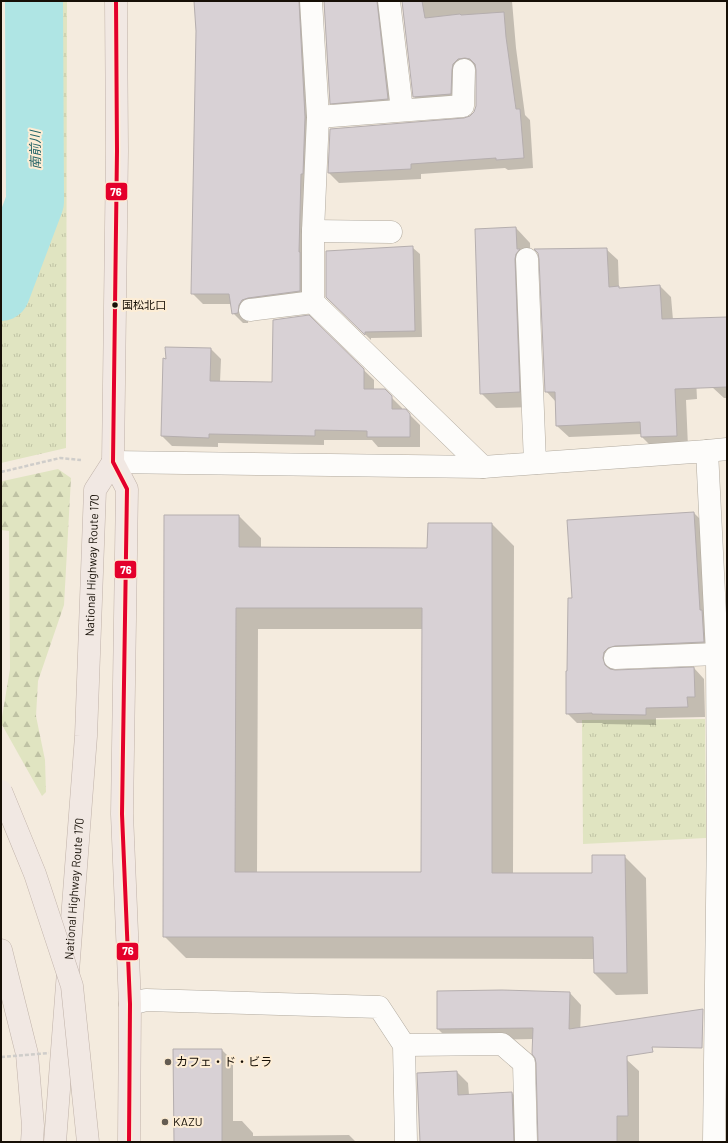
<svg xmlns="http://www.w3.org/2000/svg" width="728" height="1143" font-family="Barlow,'Noto Sans JP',sans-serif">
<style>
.grass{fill:url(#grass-tufts)}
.forest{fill:url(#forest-firs)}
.shadow{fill:#0003;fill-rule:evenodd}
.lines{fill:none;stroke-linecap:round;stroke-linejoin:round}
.river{stroke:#afe5e4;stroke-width:58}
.building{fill:#d8d1d5;stroke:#b5aeae;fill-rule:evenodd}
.street-casing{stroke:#b1aa9f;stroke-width:23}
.highway-casing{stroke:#c0b2a9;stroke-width:23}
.path{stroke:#cfcdca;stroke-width:2.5;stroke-dasharray:4 2;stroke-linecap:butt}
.street{stroke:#fdfcfa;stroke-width:22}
.highway{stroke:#f1e8e3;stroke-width:22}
.highway-bridge-casing{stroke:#c0b2a9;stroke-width:23;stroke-linecap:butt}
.path-bridge{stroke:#cfcdca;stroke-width:2.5;stroke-dasharray:4 2;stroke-linecap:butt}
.highway-bridge{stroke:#f1e8e3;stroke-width:22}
.bus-1-casing{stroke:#fdedd5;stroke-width:7}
.bus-1{stroke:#e4002b;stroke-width:4}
.bus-dot{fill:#160f06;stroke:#fdedd5;stroke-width:1.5}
.poi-dot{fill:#645c52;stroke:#fdedd5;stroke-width:1.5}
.labels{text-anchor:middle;stroke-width:4;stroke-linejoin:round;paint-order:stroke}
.bus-label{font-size:11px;fill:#160f06;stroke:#fdedd5;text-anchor:start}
.street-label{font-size:12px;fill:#160f06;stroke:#fdedd5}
.poi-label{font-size:12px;fill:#160f06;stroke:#fdedd5;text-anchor:start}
.water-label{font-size:13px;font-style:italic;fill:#1f6165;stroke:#fdedd5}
.line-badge{stroke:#fdedd5;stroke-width:1.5}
.badge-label{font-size:11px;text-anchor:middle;font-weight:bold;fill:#fff}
</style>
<defs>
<pattern id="grass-tufts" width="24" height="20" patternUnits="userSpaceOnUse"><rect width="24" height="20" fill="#e0e4c1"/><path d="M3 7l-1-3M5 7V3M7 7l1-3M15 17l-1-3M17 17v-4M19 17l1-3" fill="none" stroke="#bfc2a4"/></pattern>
<pattern id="forest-firs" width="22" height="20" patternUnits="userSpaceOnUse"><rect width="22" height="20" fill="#e0e4c1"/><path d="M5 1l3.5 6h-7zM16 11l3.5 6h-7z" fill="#bfc2a4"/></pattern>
</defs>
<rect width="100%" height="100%" fill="#f4ebde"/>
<!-- grass -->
<g class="grass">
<polygon points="50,1 67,1 66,448 1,463 1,321 11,309 51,190 52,90"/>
<polygon points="705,719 706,838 583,844 582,720"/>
</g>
<!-- forest -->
<polygon class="forest" points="58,469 71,478 64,605 38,681 36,716 45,760 46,792 42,796 1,723 10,669 9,531 1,530 1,483 3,481"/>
<!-- shadow -->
<g class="shadow">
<polygon points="195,1 314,1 310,301 249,315 248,323 243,323 233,313 231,304 203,304 192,293 197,31"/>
<polygon points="324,1 392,1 398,109 341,113 331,103"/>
<polygon points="403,1 512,1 516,48 525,115 530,120 533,168 508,170 505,168 421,174 421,179 339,183 329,173 331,130 470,118 475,113 476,107 477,70 476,67 469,69 461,104 424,107 414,97"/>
<polygon points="516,228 530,243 534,407 496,408 481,393"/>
<polygon points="413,248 420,254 422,337 371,338 371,340 326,296"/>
<polygon points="606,249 618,260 619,289 660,286 671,297 673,320 727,318 727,398 724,398 712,387 696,378 697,399 686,400 688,447 653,448 642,437 642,434 569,437 557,426 556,402 546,391"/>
<polygon points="308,316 374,380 374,390 384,390 402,408 402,410 405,410 420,425 420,447 378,447 372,440 324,440 324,445 218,443 218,447 172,446 162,436 167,360 211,349 221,359 220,382 273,383"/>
<polygon points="694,513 704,523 714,652 614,662 612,669 613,671 615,671 694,668 704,679 705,717 656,718 656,725 603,724 602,723 577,723 567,713 568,672 573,599"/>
<path d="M239 516 261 538V548L428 549 492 524 514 546 513 874H593L624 856 646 878 648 994 616 995 594 973V959L186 958 164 936ZM258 629H422V873H257Z"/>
<polygon points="438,992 570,993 581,1005 580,1039 627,1060 639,1071 639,1142 539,1142 538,1063 534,1039 450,1041 438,1029"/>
<polygon points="222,1050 233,1061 233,1121 242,1121 253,1133 253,1136 349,1135 356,1142 175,1142"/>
<polygon points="457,1072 468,1083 469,1095 512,1093 523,1104 524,1142 421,1142"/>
</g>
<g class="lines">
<!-- river -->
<polyline class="river" points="1,292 35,202 34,1"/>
</g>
<!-- building -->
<g class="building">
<polygon points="194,1 299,1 305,117 303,174 301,174 299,252 300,252 300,291 248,298 242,300 239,305 238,313 232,314 229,294 191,294 196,31"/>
<polygon points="324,1 377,1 388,99 330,104"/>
<polygon points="402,1 422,1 425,18 460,14 461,15 504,12 506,37 516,109 520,109 524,158 496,160 496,158 411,164 411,169 328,173 330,129 464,118 470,116 474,112 476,106 476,70 475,64 470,59 465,58 458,59 453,64 452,70 451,94 413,97"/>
<polygon points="516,227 517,249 520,249 516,254 515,259 520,392 480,394 475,229"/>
<polygon points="413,246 415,331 365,332 365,335 326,297 326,251"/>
<polygon points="607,248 609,287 619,286 619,288 660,285 662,319 727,317 727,387 675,389 677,436 641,437 640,422 556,426 555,392 545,392 539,259 538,253 534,249"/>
<polygon points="309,315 364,369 364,389 385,389 392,396 392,409 406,409 410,414 410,437 367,437 367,431 315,430 315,436 209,434 209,438 161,436 163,358 166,359 165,347 211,348 210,381 272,382 273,320"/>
<polygon points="694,512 700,610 702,610 704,642 615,646 608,648 604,652 603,658 605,665 610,669 615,670 694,667 695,697 687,697 688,707 646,708 646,715 592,714 592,713 566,714 566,671 567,671 568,598 572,598 567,520"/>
<path d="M164 515H239V547L427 548 428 523H492V873H592V855H625L627 973H594L593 937H163ZM236 608H422L421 872H235Z"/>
<polygon points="502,990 570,992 569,1029 703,1009 702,1048 652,1047 653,1052 627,1056 628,1116 617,1116 617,1142 538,1142 536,1063 535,1058 532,1054 533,1028 437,1029 437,991"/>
<polygon points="173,1049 222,1049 222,1142 174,1142"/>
<polygon points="457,1071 458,1095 512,1092 514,1142 420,1142 417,1073"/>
</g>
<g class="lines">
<!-- street casing -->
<g class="street-casing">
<g id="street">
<polyline points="311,1 318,117 313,231 313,302 483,467"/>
<polyline points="389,1 402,110"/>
<polyline points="318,117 463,106 464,70"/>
<polyline points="313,231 391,232"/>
<polyline points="527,259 535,463"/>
<polyline points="250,310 313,302"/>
<polyline points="707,451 727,449"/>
<polyline points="113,462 483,467 707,451 717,654 718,827 714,1142"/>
<polyline points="615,658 717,654"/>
<polyline points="130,1004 146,1000 379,1007 404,1045 406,1142"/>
<polyline points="404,1045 502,1044 524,1063 526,1142"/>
</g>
</g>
<!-- highway casing -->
<g class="highway-casing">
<g id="highway">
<polyline points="116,1 117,151 113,462 127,489 122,814 130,1004 129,1142"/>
<polyline points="1,950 27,1054 33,1126 32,1142"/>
<path id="s1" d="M55 1142 86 736 95 490 113 462"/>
</g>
</g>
<!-- path -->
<polyline class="path" points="1,472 60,458 81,460"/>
<!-- street -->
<use href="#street" class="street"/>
<!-- highway -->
<use href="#highway" class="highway"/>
<!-- highway-bridge casing -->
<g class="highway-bridge-casing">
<polyline id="highway-bridge" points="1,791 35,874 72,986 88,1142"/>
</g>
<!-- path-bridge -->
<polyline class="path-bridge" points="1,1057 49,1053"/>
<!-- highway-bridge -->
<use href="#highway-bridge" class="highway-bridge"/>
<!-- bus-1 casing -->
<g class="bus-1-casing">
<polyline id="bus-1" points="116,1 117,151 113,462 127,489 122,814 130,1004 129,1142"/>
</g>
<!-- bus-1 -->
<use href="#bus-1" class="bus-1"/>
</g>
<!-- markers -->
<circle class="bus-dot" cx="115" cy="305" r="3.5"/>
<g class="poi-dot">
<circle cx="168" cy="1062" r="4"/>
<circle cx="165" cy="1122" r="4"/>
</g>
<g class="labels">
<!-- bus labels -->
<g class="bus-label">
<text x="122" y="309">国松北口</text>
</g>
<!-- street labels -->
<g class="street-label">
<text dy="4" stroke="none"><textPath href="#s1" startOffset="578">National Highway Route 170</textPath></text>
<text dy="4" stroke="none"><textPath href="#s1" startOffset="254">National Highway Route 170</textPath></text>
</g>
<!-- poi labels -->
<g class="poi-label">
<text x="176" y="1066">カフェ・ド・ビラ</text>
<text x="173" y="1126">KAZU</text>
</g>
<!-- water labels -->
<g class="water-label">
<text transform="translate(35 150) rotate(-91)" y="5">南前川</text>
</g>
</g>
<g class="line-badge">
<rect x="105" y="182" width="23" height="19" rx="4" fill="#e4002b"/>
<rect x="114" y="560" width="23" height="19" rx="4" fill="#e4002b"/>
<rect x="116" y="942" width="23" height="19" rx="4" fill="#e4002b"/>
</g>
<g class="badge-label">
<text x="116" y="196">76</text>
<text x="126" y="574">76</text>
<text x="128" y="955">76</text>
</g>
<!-- border -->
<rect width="728" height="1143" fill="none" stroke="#160f06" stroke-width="4"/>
</svg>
